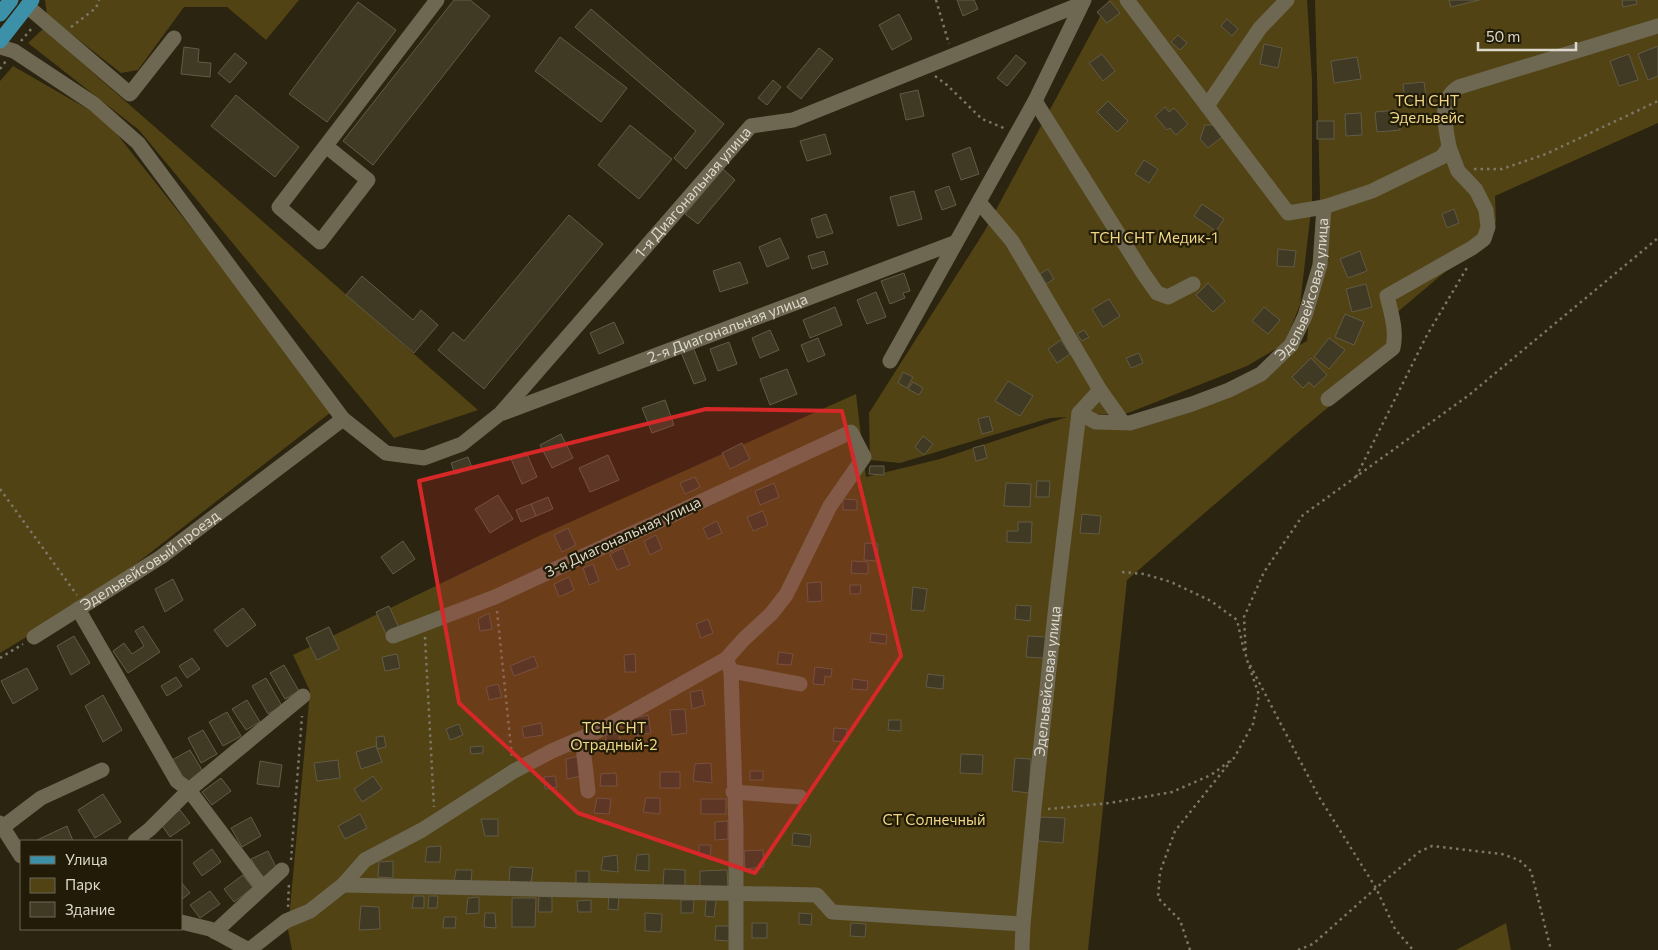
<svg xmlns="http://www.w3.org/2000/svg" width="1658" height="950" font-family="Commissioner,sans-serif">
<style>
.green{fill:#514314}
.building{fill:#403a25;stroke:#625b45}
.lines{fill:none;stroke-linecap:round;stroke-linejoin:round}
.path{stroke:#7c7766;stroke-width:2.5;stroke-dasharray:2.5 4;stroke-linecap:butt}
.minor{stroke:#6e6751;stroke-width:15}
.major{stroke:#3c91a8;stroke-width:15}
.marked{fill:#d62828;fill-opacity:0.2;stroke:#d62828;stroke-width:4;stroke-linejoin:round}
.labels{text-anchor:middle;stroke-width:4.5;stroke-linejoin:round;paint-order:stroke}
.park-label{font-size:15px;fill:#f0d785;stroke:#211b07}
.street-label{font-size:15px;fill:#ddd9cd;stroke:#211b07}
</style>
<rect width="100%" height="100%" fill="#2b2410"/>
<!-- green -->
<g class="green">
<polygon points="45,0 299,0 266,40 227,7 184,7 138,70 121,73 47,15"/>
<polygon points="1109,0 1307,0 1312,80 1312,202 1300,305 1284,344 1247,366 1128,413 1090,415 1127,419 1217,389 1307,341 1320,196 1315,0 1658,0 1658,123 1495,196 1496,222 1484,239 1394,315 1401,347 1302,429 1127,580 1088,950 292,950 288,930 310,691 293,655 539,536 856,394 866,477 940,459 1067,417 1050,418 900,463 870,460 869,413 984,232"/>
<polygon points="43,29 478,410 394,438 139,130 28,43"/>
<polygon points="13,66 105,119 335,409 78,609 58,618 0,653 0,81"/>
<polygon points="1506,923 1511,950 1456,950"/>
</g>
<!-- building -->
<g class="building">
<polygon points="454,0 470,0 490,16 373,165 343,141"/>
<polygon points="957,0 974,0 978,9 963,16"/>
<polygon points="1449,0 1479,0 1451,7"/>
<polygon points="1622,0 1636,0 1637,4 1623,7"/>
<polygon points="1110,1 1120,13 1107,23 1097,12"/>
<polygon points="358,2 396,30 327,122 289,94"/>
<polygon points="591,9 724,124 686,169 674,158 696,131 575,27"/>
<polygon points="899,14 912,39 892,50 879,25"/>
<polygon points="1227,19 1238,29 1232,36 1221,26"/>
<polygon points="1178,35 1187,43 1180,50 1171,42"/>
<polygon points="560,37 627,88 601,122 535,71"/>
<polygon points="1264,44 1282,48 1278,68 1260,64"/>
<polygon points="1658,46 1658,76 1648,80 1638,54"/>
<polygon points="184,47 199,49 198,62 211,63 210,77 181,74"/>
<polygon points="819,48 833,59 801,99 787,87"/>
<polygon points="235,53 247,63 230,83 218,73"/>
<polygon points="1102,54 1115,71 1103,81 1089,63"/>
<polygon points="1629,54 1638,80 1619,86 1610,61"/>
<polygon points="1016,55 1026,63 1007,86 997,78"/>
<polygon points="1357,57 1361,79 1334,83 1331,61"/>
<polygon points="773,80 781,87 767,105 758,98"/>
<polygon points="1424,82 1427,105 1406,108 1403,84"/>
<polygon points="918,90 924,116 906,120 900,94"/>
<polygon points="236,95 299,147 275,177 211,126"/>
<polygon points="1108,101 1128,121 1117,132 1097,112"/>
<polygon points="1165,107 1169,112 1174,108 1188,124 1176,135 1170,128 1167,130 1155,116"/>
<polygon points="1398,110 1400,130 1377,132 1375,112"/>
<polygon points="1361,113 1362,135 1346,136 1345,114"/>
<rect x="1317" y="121" width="17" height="18"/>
<polygon points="630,125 672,159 639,199 598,165"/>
<polygon points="1205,125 1214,125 1222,137 1208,148 1200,139"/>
<polygon points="825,134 831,154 807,161 800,141"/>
<polygon points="970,147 979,174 961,180 952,154"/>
<polygon points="1144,160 1158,169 1149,183 1135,174"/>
<polygon points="723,169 735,180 698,224 685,214"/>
<polygon points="949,186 956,205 942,210 935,191"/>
<polygon points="914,191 922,219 898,226 890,197"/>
<polygon points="1202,204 1224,219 1216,231 1194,216"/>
<polygon points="1454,209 1459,223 1447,228 1442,214"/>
<polygon points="826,214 833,233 817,238 811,219"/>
<polygon points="569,215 603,244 484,389 438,350 453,332 464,341"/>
<polygon points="780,238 789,258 767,267 759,247"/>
<polygon points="1278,249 1296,251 1294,267 1277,266"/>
<polygon points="824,251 828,264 812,269 808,256"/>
<polygon points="1360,251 1367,271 1348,278 1340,259"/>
<polygon points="740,262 748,283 720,292 713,271"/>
<polygon points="1048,269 1054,279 1046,284 1040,274"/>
<polygon points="904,273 910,291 903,293 905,298 890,304 881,281"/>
<polygon points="362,276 413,320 421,310 438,325 414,353 346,295"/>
<polygon points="1208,283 1225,301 1213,312 1196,295"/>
<polygon points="1366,284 1372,307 1352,312 1346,289"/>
<polygon points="876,292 886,317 867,324 857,300"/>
<polygon points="1109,299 1120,316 1103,327 1092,309"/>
<polygon points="835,307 842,325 810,338 803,320"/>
<polygon points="1264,307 1280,320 1268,334 1252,321"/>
<polygon points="1345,314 1364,322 1354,345 1335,337"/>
<polygon points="614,322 624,343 599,354 590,333"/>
<polygon points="770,330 779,350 760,358 752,338"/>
<polygon points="1084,330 1089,337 1082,341 1077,334"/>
<polygon points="818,338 825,355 808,362 801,345"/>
<polygon points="1329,338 1345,350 1329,369 1314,357"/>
<polygon points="1061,340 1070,354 1057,363 1048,349"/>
<polygon points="729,342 737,364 718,371 710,349"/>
<polygon points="693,347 706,380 694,384 681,352"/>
<polygon points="1139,353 1143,363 1131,368 1126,358"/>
<polygon points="1311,358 1327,375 1314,387 1309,382 1303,388 1292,377"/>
<polygon points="787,369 797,394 770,405 760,379"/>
<polygon points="903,372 913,377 907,388 898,383"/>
<polygon points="1008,381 1033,396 1020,416 995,401"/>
<polygon points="913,382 923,388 919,395 908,389"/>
<polygon points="665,400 674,425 652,433 642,408"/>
<polygon points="989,416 993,431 982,434 978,419"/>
<polygon points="561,434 573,458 552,468 540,445"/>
<polygon points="923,436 933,444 924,455 915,447"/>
<polygon points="742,443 750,459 730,469 722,453"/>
<polygon points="984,445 987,458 976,461 973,448"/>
<polygon points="526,452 537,477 522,484 511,459"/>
<polygon points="608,455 619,480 590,492 579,468"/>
<polygon points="468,457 472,468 455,474 451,463"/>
<polygon points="870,466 884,466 884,475 869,474"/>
<polygon points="695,477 700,487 685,494 680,483"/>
<polygon points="1037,481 1050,481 1049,497 1036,497"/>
<polygon points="774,483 779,497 760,505 755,491"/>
<polygon points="1006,483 1031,484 1030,507 1004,506"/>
<polygon points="498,495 513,519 490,533 475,509"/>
<polygon points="548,497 553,509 536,516 531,504"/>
<polygon points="843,499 857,500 857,510 843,510"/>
<polygon points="531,504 536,516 521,522 516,510"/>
<polygon points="763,511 768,525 753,531 747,517"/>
<polygon points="1082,514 1101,516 1099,534 1080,533"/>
<polygon points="717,521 722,533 708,539 703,528"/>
<polygon points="1018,522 1032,522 1031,543 1007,542 1007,531 1018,531"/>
<polygon points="568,528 576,545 562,552 554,535"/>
<polygon points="656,535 662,549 650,555 644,541"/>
<polygon points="403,541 415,559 393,574 381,557"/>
<polygon points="865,543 878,544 877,561 864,560"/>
<polygon points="623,548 630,565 617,570 610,554"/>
<polygon points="852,561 868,562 868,574 851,573"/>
<polygon points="593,564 599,581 589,585 583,568"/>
<polygon points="569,577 574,590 559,597 554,584"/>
<polygon points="173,579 183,600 165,612 155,589"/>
<polygon points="821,582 822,601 808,602 807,583"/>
<polygon points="850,585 861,585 860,594 850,594"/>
<polygon points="913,587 927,589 924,611 911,610"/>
<polygon points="1016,605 1031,606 1030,621 1015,619"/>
<polygon points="389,606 399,628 386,634 376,612"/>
<polygon points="243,608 256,625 227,647 214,630"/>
<polygon points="489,613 492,629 480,631 478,619"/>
<polygon points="708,619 713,633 701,638 696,624"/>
<polygon points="143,626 160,652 128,673 113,651 124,643 132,654 144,646 135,631"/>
<polygon points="329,627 339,649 317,660 306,638"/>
<polygon points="871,633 887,635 886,644 870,642"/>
<polygon points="74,636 90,663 71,675 57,646"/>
<polygon points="1028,636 1046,637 1044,658 1026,657"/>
<polygon points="779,652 793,654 791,665 777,664"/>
<polygon points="397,654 400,668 385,671 382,657"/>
<polygon points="635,654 636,672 625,672 624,655"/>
<polygon points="534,656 538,667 514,676 510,666"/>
<polygon points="192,658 200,669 187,678 179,666"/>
<polygon points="284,665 299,691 285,699 270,673"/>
<polygon points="815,667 832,669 831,677 825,676 824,685 813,684"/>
<polygon points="27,668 38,689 13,704 1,681"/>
<polygon points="928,674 944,676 943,689 926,687"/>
<polygon points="176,677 182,686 167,696 161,686"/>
<polygon points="266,678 282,706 268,714 252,686"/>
<polygon points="853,679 868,681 867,690 852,689"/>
<polygon points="498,684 502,697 489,700 486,687"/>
<polygon points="702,690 705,705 692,709 690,692"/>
<polygon points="103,695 122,730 103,742 85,706"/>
<polygon points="247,700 260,722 246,730 232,709"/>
<polygon points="685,709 687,733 672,735 670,710"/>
<polygon points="227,712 241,736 223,746 209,722"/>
<polygon points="648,715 651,733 634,736 633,718"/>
<polygon points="889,720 901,720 901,731 888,730"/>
<polygon points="541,723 543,735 524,738 522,727"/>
<polygon points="459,724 463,735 450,740 446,729"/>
<polygon points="834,728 847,729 846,742 833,741"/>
<polygon points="203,730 217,754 201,763 188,738"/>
<polygon points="619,733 621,747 605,749 606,735"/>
<polygon points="384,736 386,747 377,749 376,737"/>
<polygon points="376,746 382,762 361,769 356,752"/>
<polygon points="483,746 483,753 471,754 470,747"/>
<polygon points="190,750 205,775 188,786 172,760"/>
<polygon points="961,754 983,755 982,774 960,773"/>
<polygon points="579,756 581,776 567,779 566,759"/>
<polygon points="1015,758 1031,759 1029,793 1012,791"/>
<polygon points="338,760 340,778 317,781 314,763"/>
<polygon points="260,761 282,765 279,787 257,784"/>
<polygon points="711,763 712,783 693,781 695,764"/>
<rect x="750" y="771" width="13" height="9"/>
<rect x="660" y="772" width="20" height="16"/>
<polygon points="616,773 617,786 600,786 601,774"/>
<polygon points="373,776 382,789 362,802 354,789"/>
<polygon points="555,776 557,787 545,789 544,777"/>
<polygon points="221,778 231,791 212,805 202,792"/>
<polygon points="103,794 121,822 95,838 78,810"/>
<polygon points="597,798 611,799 609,814 594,813"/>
<polygon points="646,798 660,798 660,814 643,812"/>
<rect x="701" y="799" width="25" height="15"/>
<polygon points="180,810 190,823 170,837 161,824"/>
<polygon points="360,814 367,828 345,839 338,826"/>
<polygon points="251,817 261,836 242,847 231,828"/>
<polygon points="1040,817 1065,818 1063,843 1038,841"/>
<polygon points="481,819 498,819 498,836 485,836"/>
<polygon points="728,821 728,839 715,840 715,822"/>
<polygon points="67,826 73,841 35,841"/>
<polygon points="793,833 811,835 810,847 792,845"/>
<polygon points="699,845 711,845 710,857 699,856"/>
<polygon points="441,846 440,862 425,862 427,847"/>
<polygon points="212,849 221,862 202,876 193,863"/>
<polygon points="763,850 764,867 745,869 744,851"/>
<polygon points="268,851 276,867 262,878 251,859"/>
<polygon points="649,854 649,871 635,870 637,855"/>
<polygon points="617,855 618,872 601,870 603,857"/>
<polygon points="393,861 393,878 378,877 379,862"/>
<polygon points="510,867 533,868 531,883 509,882"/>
<polygon points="664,869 685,870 685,889 663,888"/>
<polygon points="456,870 472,870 471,884 454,883"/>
<polygon points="727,870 728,888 700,890 700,871"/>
<rect x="576" y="871" width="13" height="13"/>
<polygon points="243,875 253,888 234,902 224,889"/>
<polygon points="181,882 190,893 181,900"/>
<polygon points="210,891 220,904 200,918 190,905"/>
<polygon points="609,895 619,895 618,910 608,909"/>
<polygon points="414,896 424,896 424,908 412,908"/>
<polygon points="429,896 438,896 437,908 428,908"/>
<polygon points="539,896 552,897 552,912 538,912"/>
<polygon points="479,897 479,913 466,914 468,898"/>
<polygon points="512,898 536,898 535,927 512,927"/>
<polygon points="591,900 591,912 578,912 577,901"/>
<polygon points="681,900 694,900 693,913 681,913"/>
<polygon points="706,900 716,900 714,917 705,916"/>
<polygon points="361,906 379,907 380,929 359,930"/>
<polygon points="485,913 495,913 496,928 484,927"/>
<polygon points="645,913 662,914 661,932 645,931"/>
<polygon points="799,913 812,914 811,925 799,924"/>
<polygon points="444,917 456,917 455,928 443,928"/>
<rect x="752" y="923" width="15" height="15"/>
<polygon points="851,923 866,924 865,937 850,936"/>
<polygon points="716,926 730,926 730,941 715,940"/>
</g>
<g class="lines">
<!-- path -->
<g class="path">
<polyline points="936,0 949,44"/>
<polyline points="71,27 96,8 99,0"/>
<polyline points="21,41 32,28"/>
<polyline points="0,69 6,61"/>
<polyline points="935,76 947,85 982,119 1006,129"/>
<polyline points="1474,169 1502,169 1546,154 1658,101"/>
<polyline points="1356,477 1427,335 1468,266"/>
<polyline points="0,489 77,595"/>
<polyline points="1122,572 1144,574 1171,582 1211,601 1237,620 1244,651"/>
<polyline points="497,611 512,757"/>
<polyline points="425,637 434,807"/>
<polyline points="0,658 23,644"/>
<polyline points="1250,665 1319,797 1376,888 1395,929 1413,950"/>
<polyline points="1048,809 1110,803 1172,792 1211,775 1234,758 1253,724 1259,695 1246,657 1244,617 1264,572 1303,515 1469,395 1658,238"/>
<polyline points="291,860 302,716"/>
<polyline points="288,907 289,883"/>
<polyline points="1190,950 1180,920 1158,898 1160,872 1175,831 1231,761"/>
<polyline points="1298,950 1313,944 1376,888 1419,852 1432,846 1502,854 1519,860 1531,871 1551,950"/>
</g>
<!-- minor -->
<g class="minor">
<polyline points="1127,0 1288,213 1324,207"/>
<polyline points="27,6 130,94 174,38"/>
<path id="s1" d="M0 47 14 51 94 104 138 143 343 419 386 453 424 458 462 444 501 413 751 126 793 120 1081 4"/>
<polyline points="1035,101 1143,273 1157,293 1168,297 1193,284"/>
<polyline points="1207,106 1260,28 1287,0"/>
<polyline points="326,146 368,180 320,242 279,207 437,0"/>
<polyline points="979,202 1012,241 1100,390 1120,418"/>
<polyline points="890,361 1035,101 1084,0"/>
<path d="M1328 399 1393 348C1397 331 1391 312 1387 296L1472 248 1484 239 1488 227 1486 210 1476 190 1458 171 1449 147"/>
<path id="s2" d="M503 413 954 243"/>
<path id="s3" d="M1079 413 1096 422 1130 423 1192 404 1229 390 1261 374 1291 345 1305 316 1320 265 1324 207 1372 191 1442 157 1449 147C1446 126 1437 100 1459 87L1658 26"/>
<polyline points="78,609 177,781 189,790 262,887"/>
<path id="s4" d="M34 637 161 557 343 419"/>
<polyline points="726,659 731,671 736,828 736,950"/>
<polyline points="731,671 800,684"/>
<polyline points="582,738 588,791"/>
<polyline points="733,792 800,797"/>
<polyline points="0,823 21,856"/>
<polyline points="3,827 41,798 102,770"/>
<polyline points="135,841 150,829 189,790 303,696"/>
<polyline points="343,885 817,895 832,912 1023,924"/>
<polyline points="181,922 210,929 249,950"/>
<polyline points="215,932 282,870"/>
<polyline points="249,950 286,921 310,911 343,885 365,860 422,830 514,771 552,751 598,731 726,659 744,639 771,614 786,595 830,506 864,457 851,432 495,597 393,636"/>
<path id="s5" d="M1022 950 1023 924 1034 809 1058 586 1079 413 1100 390"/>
</g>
<!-- major -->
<g class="major">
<polyline points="0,14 11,0"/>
<polyline points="0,41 32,0"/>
</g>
</g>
<!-- marked area -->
<path class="marked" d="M706 409 842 411 901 656 755 873 578 813 459 703 419 481Z"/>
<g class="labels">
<!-- park labels -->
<g class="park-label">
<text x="1427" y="106">ТСН СНТ<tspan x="1427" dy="17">Эдельвейс</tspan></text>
<text x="1154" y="243">ТСН СНТ Медик-1</text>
<text x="614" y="733">ТСН СНТ<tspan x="614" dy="17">Отрадный-2</tspan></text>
<text x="934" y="825">СТ Солнечный</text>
</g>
<!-- street labels -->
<g class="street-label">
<text dy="5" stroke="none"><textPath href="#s1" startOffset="989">1-я Диагональная улица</textPath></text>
<text dy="5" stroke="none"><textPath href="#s3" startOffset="292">Эдельвейсовая улица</textPath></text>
<text dy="5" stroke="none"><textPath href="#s2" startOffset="240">2-я Диагональная улица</textPath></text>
<text transform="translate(623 537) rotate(-25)" y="5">3-я Диагональная улица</text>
<text dy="5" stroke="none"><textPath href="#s4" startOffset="139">Эдельвейсовый проезд</textPath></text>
<text dy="5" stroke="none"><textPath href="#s5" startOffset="270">Эдельвейсовая улица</textPath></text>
</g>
</g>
<!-- legend -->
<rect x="20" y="840" width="162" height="90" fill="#211b07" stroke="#6c6756"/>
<rect x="30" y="856" width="25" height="8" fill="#3c91a8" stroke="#6c6756"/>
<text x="65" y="865" font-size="15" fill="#ddd9cd">Улица</text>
<rect x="30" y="878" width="25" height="15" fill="#514314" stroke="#6c6756"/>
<text x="65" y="890" font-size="15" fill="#ddd9cd">Парк</text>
<rect x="30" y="902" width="25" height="15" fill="#403a25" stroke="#6c6756"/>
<text x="65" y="915" font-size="15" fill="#ddd9cd">Здание</text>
<!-- scale -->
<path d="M1478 42v8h98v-8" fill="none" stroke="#ddd9cd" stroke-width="2.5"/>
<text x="1486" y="42" font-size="15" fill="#ddd9cd" stroke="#211b07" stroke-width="4" paint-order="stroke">50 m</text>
</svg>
